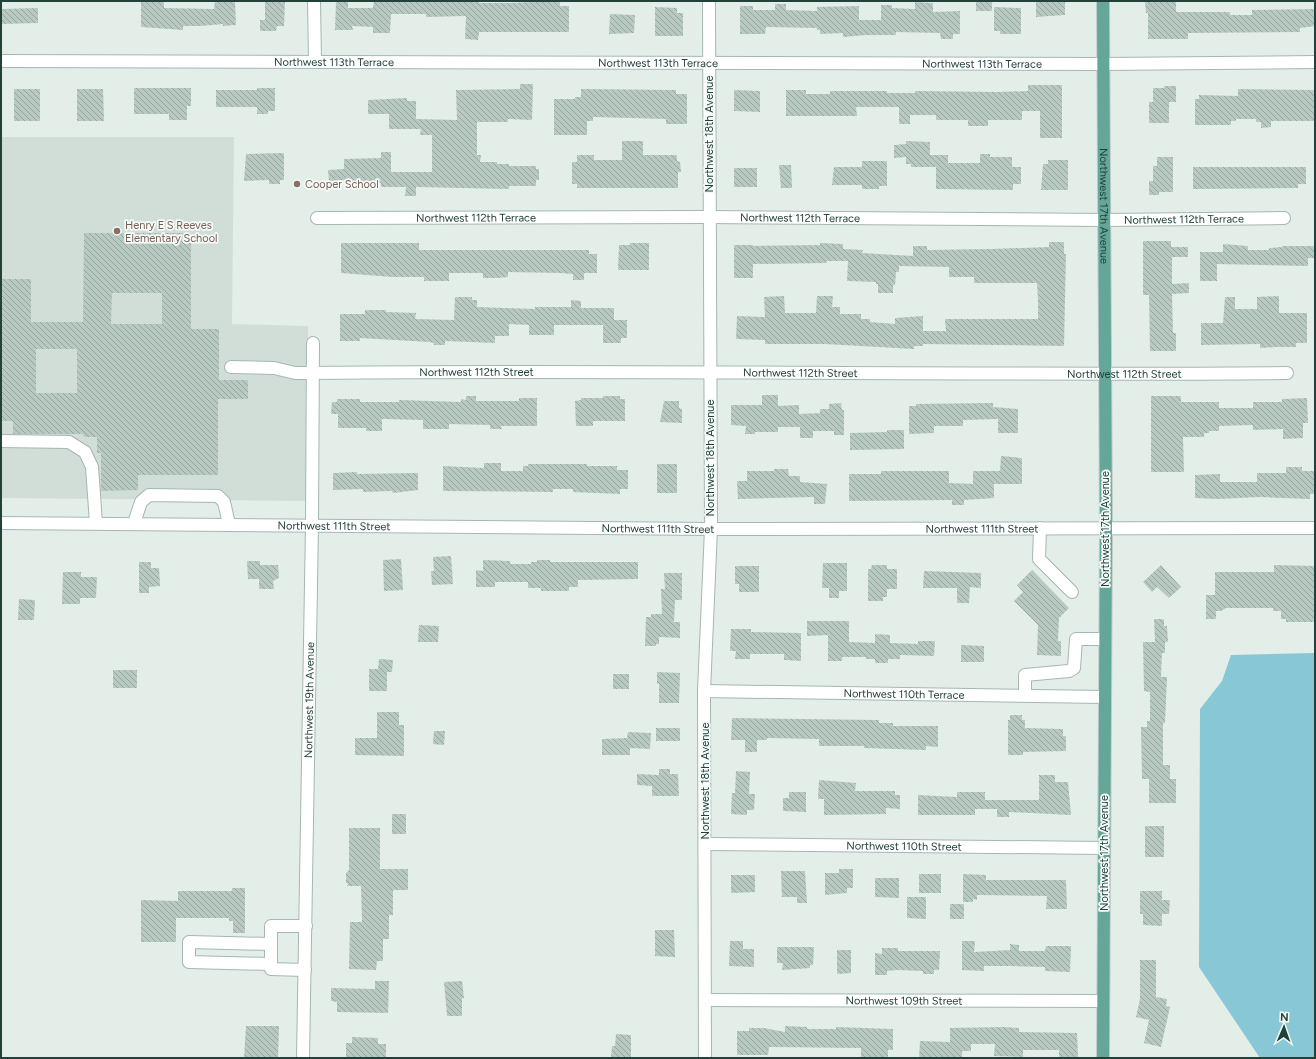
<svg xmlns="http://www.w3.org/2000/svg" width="1316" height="1059" font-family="Figtree,sans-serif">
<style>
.built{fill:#d1ded8}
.water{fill:#87c7d6}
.building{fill:url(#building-back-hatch);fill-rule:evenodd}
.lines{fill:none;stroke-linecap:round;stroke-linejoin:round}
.minor-casing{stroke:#a5b7b1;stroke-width:14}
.major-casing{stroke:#c1cac8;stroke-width:14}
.minor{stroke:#fff;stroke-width:12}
.major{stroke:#64a698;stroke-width:12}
.education-dot{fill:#8d6e63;stroke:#f4faf7;stroke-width:1.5}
.labels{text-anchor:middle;stroke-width:3.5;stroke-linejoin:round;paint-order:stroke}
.street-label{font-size:11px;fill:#214139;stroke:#f4faf7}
.education-label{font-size:11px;fill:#785e54;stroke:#f4faf7;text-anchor:start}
</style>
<defs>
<pattern id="building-back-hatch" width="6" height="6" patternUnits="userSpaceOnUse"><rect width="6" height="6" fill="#b8c9c2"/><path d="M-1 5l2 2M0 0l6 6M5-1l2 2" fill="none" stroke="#95a59f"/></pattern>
</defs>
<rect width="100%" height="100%" fill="#e3eee9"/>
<!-- built -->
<polygon class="built" points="1,137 234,137 232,324 308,326 310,501 1,498"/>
<!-- water -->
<polygon class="water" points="1315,653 1315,1058 1260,1058 1199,967 1200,709 1222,681 1231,655"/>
<!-- building -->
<g class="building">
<polygon points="141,1 164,1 164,8 214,9 215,1 235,1 236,25 223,26 223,24 201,26 183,26 183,30 141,27"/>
<polygon points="265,1 285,1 284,26 277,26 276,31 260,31 260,20 265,20"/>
<polygon points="374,1 479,1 479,3 510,3 560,1 560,6 569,6 569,32 479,32 478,40 465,39 466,16 426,17 426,14 391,14 390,33 373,33 373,27 352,26 353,30 335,30 336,2 348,2 348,8 373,8"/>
<rect x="976" y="1" width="16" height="10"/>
<polygon points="1036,1 1065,1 1065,15 1036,17"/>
<polygon points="1145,1 1176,1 1176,12 1230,12 1230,15 1252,15 1252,10 1315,9 1315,26 1300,28 1300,32 1188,33 1188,39 1148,39 1148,13 1146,13"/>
<polygon points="915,2 933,3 933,12 960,11 960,34 953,34 953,39 941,39 940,33 896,32 896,35 866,35 843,37 843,33 820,34 820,30 817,30 817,28 766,27 765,34 740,34 740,6 753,6 753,10 775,10 775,4 786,4 786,10 817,11 817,7 859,6 859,20 881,20 881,5 892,5 892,8 915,9"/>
<polygon points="655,7 677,8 677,13 683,13 683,36 655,36"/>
<polygon points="994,7 1021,8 1021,34 1000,34 1000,31 994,31"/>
<polygon points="38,8 38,23 1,24 1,9"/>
<polygon points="610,14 635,15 634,33 609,34"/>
<polygon points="520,84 533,84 532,120 508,119 508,122 477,122 477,155 481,155 480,162 497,162 497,164 509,164 509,166 536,166 536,169 539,169 539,180 536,180 536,186 509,186 509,189 416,187 416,196 405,196 406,187 381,187 381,183 350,183 350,180 329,181 328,170 344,169 344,159 381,158 381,152 391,152 391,172 432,172 432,135 420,135 421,129 389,129 389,114 368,114 368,100 407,98 407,101 416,101 416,119 457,120 456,90 520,89"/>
<polygon points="1028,85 1062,85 1062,138 1040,138 1040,111 1022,111 1022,120 988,120 988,126 968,126 968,120 936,120 936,115 910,115 910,124 899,124 899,107 856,107 857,116 786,116 786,90 806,90 806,94 830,94 830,91 887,91 887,93 915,93 915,91 997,92 1028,91"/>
<polygon points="1164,86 1176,86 1176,102 1169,102 1169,123 1149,123 1149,102 1153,102 1153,88 1164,88"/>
<polygon points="134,88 191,88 191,106 187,106 187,120 169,120 169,114 134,114"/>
<polygon points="257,88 275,88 275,111 268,111 268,114 257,114 257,107 216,107 216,90 257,90"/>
<rect x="14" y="89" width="26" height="32"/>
<polygon points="77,89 103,89 104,121 77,121"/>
<polygon points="581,89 676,90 676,94 687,94 687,124 666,124 666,119 593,117 593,121 587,121 587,135 554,135 554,99 575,99 575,97 581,97"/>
<polygon points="1238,89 1315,90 1315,121 1271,121 1271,127 1261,128 1261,122 1256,122 1256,119 1236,119 1236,121 1231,121 1231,125 1195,125 1195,99 1199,99 1199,95 1238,96"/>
<polygon points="734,90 760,91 760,112 734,111"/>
<polygon points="622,141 643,141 643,155 677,155 677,161 680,162 681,172 678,172 678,188 577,188 577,184 572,184 572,162 577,162 577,155 594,155 594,160 622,160"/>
<polygon points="906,141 930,142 930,155 948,155 948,163 980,163 980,154 990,154 990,157 1012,157 1012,167 1021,167 1021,184 1013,184 1013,190 936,189 936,167 911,167 911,164 906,164 906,157 894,158 894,145 906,144"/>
<polygon points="284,153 284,180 280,180 280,184 269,184 269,180 244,181 246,154"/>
<polygon points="1157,157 1173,157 1173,192 1159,192 1159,195 1149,195 1149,181 1153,181 1153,166 1157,166"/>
<polygon points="1048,160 1068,160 1068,190 1041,190 1043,164 1048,164"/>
<polygon points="862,161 887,161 887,186 879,186 879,189 862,189 862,185 832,185 834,167 862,167"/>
<polygon points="779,165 791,165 792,188 781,188"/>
<polygon points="1193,167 1306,167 1306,184 1298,184 1298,188 1193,189"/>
<rect x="734" y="168" width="23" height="19"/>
<path d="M84 233H191V329H219V380H248V399H218V475H138V490L101 491V453H97V437H84L83 434H13V421H1V279H31V322H83ZM112 293H162V324H111ZM36 349H77V393H36Z"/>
<polygon points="1143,241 1171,241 1171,247 1188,247 1188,257 1172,257 1172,284 1189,283 1189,293 1172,294 1173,333 1176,333 1176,351 1150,351 1149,295 1143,295"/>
<polygon points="1049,242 1064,242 1064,254 1066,254 1064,346 923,344 923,346 914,346 914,349 825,344 765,344 765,340 736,339 737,316 765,317 764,297 784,296 785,313 816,313 817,296 833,296 832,307 840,307 840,314 861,314 861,319 870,319 870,322 895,324 895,318 923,316 923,331 946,331 945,319 1038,319 1038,300 1037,283 974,283 974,277 949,277 949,267 899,266 899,272 896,272 895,285 893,285 893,293 878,293 878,284 876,284 876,282 847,281 848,261 827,261 826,263 753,264 753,278 734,278 734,245 753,245 753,246 820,245 820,243 843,244 843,249 863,250 862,253 913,256 913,246 927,246 927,250 992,249 1049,247"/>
<polygon points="341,243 419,243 419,250 589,250 589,254 597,254 597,273 584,273 584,280 573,280 573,274 560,273 508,272 508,277 498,278 483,278 483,273 449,273 449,281 424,281 424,277 393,277 341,273"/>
<polygon points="630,243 649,243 649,270 618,270 619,245 630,245"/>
<polygon points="1223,244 1248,246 1248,250 1269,250 1269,248 1282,247 1282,246 1315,246 1315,258 1308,258 1308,266 1217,264 1217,281 1200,281 1200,252 1223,252"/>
<polygon points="1279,296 1279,313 1307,313 1307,343 1296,343 1296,347 1276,347 1260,348 1260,344 1201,345 1201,323 1223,323 1225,297 1235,297 1235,309 1257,309 1257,297"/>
<polygon points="455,297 472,297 472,300 477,300 477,307 535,309 535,307 571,307 571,300 581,301 581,308 614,308 614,320 627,320 627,338 621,338 621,343 603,343 603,325 554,325 554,335 529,335 529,325 509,324 509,336 495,336 495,343 445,341 445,345 434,345 434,343 429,342 360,338 360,341 340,341 340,314 365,314 365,310 386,310 386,312 416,313 415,319 454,320"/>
<polygon points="762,395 778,395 778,406 799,405 799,414 820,413 820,409 829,409 829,404 841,403 842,410 844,410 844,435 834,435 834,431 813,431 813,438 800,438 800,427 778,427 778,432 755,432 755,434 745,434 746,426 731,425 731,405 762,405"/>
<polygon points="466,396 476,396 476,401 519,401 519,398 537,398 537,426 501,426 502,429 490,429 490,425 449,424 449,429 423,429 423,420 382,419 382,431 366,431 366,428 338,428 338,414 331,414 332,402 337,402 337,399 360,399 360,402 399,402 399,400 461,402 461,399 466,400"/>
<polygon points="603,396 620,396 620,399 625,399 625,421 593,421 593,426 576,426 575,401 581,400 581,398 603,398"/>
<polygon points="1151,396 1181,396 1181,402 1219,402 1219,408 1253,408 1253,402 1282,402 1282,399 1307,398 1308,423 1303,423 1303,438 1283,439 1283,429 1253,430 1253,425 1219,426 1219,431 1209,431 1209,433 1204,433 1204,437 1183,437 1184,472 1151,472"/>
<polygon points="664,401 679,401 679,408 682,409 682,423 660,422"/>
<polygon points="993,403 993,407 1018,409 1018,433 998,433 998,419 963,420 963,426 934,426 934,433 909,434 909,406 916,406 916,404"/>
<polygon points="887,430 904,430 904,449 850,450 850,433 887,432"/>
<polygon points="1001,456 1022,458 1022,484 994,484 994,498 964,500 964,505 952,505 952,500 849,501 849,474 881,474 881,471 949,471 949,483 973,484 973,471 1000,471"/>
<polygon points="484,463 501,463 501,471 523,471 523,466 528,466 528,464 587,464 587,466 617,466 617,470 628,470 628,489 620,489 620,494 573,492 573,489 553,489 553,492 443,491 443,466 484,468"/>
<rect x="657" y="464" width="20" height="29"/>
<polygon points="1286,467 1302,467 1302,471 1315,471 1315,494 1310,494 1310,499 1259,497 1218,499 1195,498 1195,475 1220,474 1220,482 1257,482 1257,473 1286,473"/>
<polygon points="774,469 788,469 789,476 800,476 800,482 827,484 825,504 814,504 814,497 738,499 737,481 747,481 747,471 774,471"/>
<polygon points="357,472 357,474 418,473 418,490 393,493 392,491 363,492 363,489 333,490 333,473"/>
<polygon points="451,556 453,584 432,585 431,571 434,571 433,557"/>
<polygon points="401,559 403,590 384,591 383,560"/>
<polygon points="483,560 510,561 510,564 531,564 531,562 537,562 537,560 550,560 550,562 638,562 638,579 578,580 578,587 569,587 569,591 541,591 541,588 528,588 528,582 495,582 495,587 476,587 476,570 483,571"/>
<polygon points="247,561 260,561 260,565 278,565 279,578 273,581 274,589 259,589 259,579 248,579"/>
<polygon points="139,562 151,562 151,568 159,568 160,586 149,587 149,593 139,593"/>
<polygon points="823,563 847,563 847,591 839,591 839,598 829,598 829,588 822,588"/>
<polygon points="872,565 887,565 887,569 897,569 897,589 887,589 887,597 883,597 883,601 868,601 868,569 871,569"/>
<polygon points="1161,565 1181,587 1169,598 1157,587 1152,592 1143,582"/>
<polygon points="1274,565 1315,566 1315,622 1286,622 1286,619 1281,619 1281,611 1273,611 1273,608 1226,608 1221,611 1216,611 1216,619 1206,619 1206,595 1215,595 1215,572 1274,572"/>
<polygon points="735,566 759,566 759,592 739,592 739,584 735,584"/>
<polygon points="1032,570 1069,608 1059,618 1058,641 1061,641 1061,656 1037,655 1038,625 1014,601 1023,592 1017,585"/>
<polygon points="924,571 981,573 981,588 970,587 969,603 957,603 957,588 923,588"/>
<polygon points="63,572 81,572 81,577 97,577 96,598 80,598 80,604 62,604"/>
<polygon points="664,573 682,573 682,600 675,600 674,622 680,622 680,638 659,637 659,644 656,644 656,646 645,646 646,617 651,617 651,614 662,614 661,589 665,589"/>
<polygon points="19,599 35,600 34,620 18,620"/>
<polygon points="1154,619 1164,619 1164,626 1167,626 1168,642 1165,642 1165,653 1162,653 1161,677 1167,677 1165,723 1163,723 1163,765 1170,765 1170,779 1176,779 1176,803 1149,803 1149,779 1142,779 1141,727 1147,727 1147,721 1150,721 1150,692 1144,691 1143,642 1155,642"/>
<polygon points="807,621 849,621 849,642 875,643 875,634 890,635 890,643 918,644 918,641 935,641 934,656 900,655 900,659 888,659 888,663 875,663 875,659 866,659 866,657 842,657 842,661 828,661 828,635 807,636"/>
<polygon points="419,625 439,626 438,642 418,642"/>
<polygon points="731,629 751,629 751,632 801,633 801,661 784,660 784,654 750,654 750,659 735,659 736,651 730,651"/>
<polygon points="961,645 984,646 984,662 961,662"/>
<polygon points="379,659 393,660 392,672 387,672 387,691 369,691 369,669 378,669"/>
<rect x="113" y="670" width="24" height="18"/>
<polygon points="657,672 680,673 679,703 659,703 659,683 657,684"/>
<rect x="613" y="674" width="16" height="15"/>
<polygon points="377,712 399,712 399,725 404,725 404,756 355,755 355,738 377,738"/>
<polygon points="1010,715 1022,715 1022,720 1025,720 1025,728 1063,729 1063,736 1066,736 1066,751 1023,752 1023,755 1008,755 1008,720 1010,720"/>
<polygon points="732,718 879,720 879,723 893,723 893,726 938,726 938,747 926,746 926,750 864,748 864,746 819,746 819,739 767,738 767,740 757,740 757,752 745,752 745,740 731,740"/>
<rect x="656" y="728" width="24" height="13"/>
<polygon points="434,731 445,731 444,745 433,744"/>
<polygon points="628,732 651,733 650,749 630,748 630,755 602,755 602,739 627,738"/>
<polygon points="659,769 670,769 670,774 678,774 679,796 652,796 652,786 637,785 637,774 659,775"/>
<polygon points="736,771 750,772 749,794 755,794 754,810 747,810 747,815 731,814 732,793 735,793"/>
<polygon points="1039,775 1055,775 1055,782 1068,782 1071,815 1009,812 1009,817 997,817 997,809 975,809 975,815 918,815 918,795 957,797 957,792 985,792 985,800 1039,800"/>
<polygon points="819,780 856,783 855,791 895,791 895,795 900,795 900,809 886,808 886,814 824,815 824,799 818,799"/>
<polygon points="789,792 806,792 806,812 783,811 783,798 789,798"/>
<rect x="392" y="814" width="14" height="20"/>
<rect x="1145" y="826" width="19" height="31"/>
<polygon points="349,828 380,828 380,869 408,869 408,890 393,890 393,915 389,915 389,939 383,939 383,961 377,961 376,970 349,969 350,922 362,922 361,886 347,886 348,883 346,883 346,873 349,870"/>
<polygon points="839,869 853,869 853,888 847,888 847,893 825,895 825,873 839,873"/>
<polygon points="781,871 805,871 807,903 797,903 797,897 782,897"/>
<rect x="919" y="874" width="22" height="19"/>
<polygon points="963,874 986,875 986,880 1066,880 1067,909 1046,909 1047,896 977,895 977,900 973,899 973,902 963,902"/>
<polygon points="731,875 755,875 755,892 731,893"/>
<polygon points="875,878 899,878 899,898 875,897"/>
<polygon points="232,888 245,888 245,933 233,933 233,921 229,921 229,918 176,918 176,942 141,942 141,900 178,901 178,891 232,891"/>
<polygon points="1140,891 1162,891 1162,900 1170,900 1169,914 1162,914 1162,926 1143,925 1143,914 1140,914"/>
<polygon points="907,897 926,897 926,919 907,918"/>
<rect x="950" y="904" width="14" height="15"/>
<polygon points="655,930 674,930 675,957 655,956"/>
<polygon points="730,941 743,941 743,949 754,949 754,967 729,966"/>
<polygon points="962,941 975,941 974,952 1010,950 1010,944 1019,945 1019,951 1045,951 1046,946 1071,946 1070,972 1045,971 1045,967 1011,966 984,966 984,971 962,970"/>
<polygon points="777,947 814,947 813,965 810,965 810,968 782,970 783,963 777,963"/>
<polygon points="882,948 898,948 898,951 940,951 939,970 934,970 934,974 923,974 923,971 897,970 887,971 887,975 875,975 875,953 882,954"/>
<polygon points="837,950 851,950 851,973 837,974"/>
<polygon points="1140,960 1156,960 1156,997 1167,999 1166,1006 1170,1007 1161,1047 1144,1043 1149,1020 1136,1017 1140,999"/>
<polygon points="375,981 389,981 388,1013 337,1012 337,1002 331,1001 331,988 375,989"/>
<polygon points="462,981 464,998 462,998 462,1016 447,1016 444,982"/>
<polygon points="246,1026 279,1026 278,1058 244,1058"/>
<polygon points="785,1026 807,1027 807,1029 836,1029 836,1027 893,1029 893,1050 888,1050 888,1058 861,1058 861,1048 769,1047 768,1055 737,1055 737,1031 749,1031 749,1028 764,1028 785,1032"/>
<polygon points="1004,1027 1019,1028 1019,1032 1077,1033 1078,1057 1059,1058 1059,1050 1023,1050 1023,1057 994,1056 995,1044 971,1044 971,1051 962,1051 962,1058 919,1058 920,1041 950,1042 950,1028"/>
<polygon points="616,1034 631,1035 631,1058 611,1058 612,1046 615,1046"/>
<polygon points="352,1037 378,1038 378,1044 386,1044 386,1058 346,1058 346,1043 352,1043"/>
</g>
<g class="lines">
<!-- minor casing -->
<g class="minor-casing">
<g id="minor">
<polyline points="314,1 315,61"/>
<path id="s1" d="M1 61 1103 64 1315 62"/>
<path id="s2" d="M317 218 709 217 1105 220 1284 218"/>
<path id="s3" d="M231 367 274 368 295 373C626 369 956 376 1287 373"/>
<polyline points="1,441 69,442 85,452 92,467 96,523"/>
<path id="s4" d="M1 523 711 529 1315 528"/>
<polyline points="134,523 141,502 149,495 218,496 224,502 229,524"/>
<polyline points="1040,528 1039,559 1072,592"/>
<path id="s5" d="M704 691 1105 697"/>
<polyline points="1025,695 1025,675 1069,671 1074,668 1076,639 1105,639"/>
<path id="s6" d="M705 844 1104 848"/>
<polyline points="271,964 189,962 189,942 271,944"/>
<polyline points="305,970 271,969 271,926 306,926"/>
<path id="s7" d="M706 1000 1103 1001"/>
<path id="s8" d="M303 1058 312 525 313 343"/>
<polyline points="705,1058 704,691 711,529 709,1"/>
</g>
</g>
<!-- major casing -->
<g class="major-casing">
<g id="major">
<path id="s9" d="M1103 1 1106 529 1103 1058"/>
</g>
</g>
<!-- minor -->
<use href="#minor" class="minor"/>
<!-- major -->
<use href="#major" class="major"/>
</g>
<!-- markers -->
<g class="education-dot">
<circle cx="297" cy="184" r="4"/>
<circle cx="117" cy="231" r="4"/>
</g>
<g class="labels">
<!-- street labels -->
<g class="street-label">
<text dy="4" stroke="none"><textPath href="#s1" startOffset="333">Northwest 113th Terrace</textPath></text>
<text dy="4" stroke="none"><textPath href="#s1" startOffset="657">Northwest 113th Terrace</textPath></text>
<text dy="4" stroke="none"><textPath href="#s1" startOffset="981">Northwest 113th Terrace</textPath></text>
<text transform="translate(709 134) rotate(-90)" y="4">Northwest 18th Avenue</text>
<text dy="4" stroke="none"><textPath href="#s9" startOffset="205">Northwest 17th Avenue</textPath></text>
<text dy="4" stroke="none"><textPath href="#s2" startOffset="159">Northwest 112th Terrace</textPath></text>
<text dy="4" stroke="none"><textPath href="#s2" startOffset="483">Northwest 112th Terrace</textPath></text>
<text dy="4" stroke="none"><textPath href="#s2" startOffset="867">Northwest 112th Terrace</textPath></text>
<text dy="4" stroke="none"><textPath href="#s3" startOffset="246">Northwest 112th Street</textPath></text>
<text dy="4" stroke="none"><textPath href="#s3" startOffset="570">Northwest 112th Street</textPath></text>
<text dy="4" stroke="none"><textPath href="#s3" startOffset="894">Northwest 112th Street</textPath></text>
<text transform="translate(710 458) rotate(-90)" y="4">Northwest 18th Avenue</text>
<text dy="4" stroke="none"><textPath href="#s4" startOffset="333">Northwest 111th Street</textPath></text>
<text dy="4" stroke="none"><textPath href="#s4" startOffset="657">Northwest 111th Street</textPath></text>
<text dy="4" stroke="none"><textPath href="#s4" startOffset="981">Northwest 111th Street</textPath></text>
<text transform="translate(1105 529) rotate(-90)" y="4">Northwest 17th Avenue</text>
<text dy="4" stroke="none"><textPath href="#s5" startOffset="200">Northwest 110th Terrace</textPath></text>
<text dy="4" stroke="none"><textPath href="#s8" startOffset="358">Northwest 19th Avenue</textPath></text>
<text transform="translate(705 781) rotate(-90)" y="4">Northwest 18th Avenue</text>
<text dy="4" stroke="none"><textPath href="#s6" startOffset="199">Northwest 110th Street</textPath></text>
<text transform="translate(1104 853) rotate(-90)" y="4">Northwest 17th Avenue</text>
<text dy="4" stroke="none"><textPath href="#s7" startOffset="198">Northwest 109th Street</textPath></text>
</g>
<!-- education labels -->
<g class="education-label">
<text x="305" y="188">Cooper School</text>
<text x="125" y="229">Henry E S Reeves<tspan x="125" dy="13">Elementary School</tspan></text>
</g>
</g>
<!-- border -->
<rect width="1316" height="1059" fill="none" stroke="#214139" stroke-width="4"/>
<!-- north arrow -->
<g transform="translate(1284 1027) rotate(2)" stroke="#f4faf7" stroke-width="3" paint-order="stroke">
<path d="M0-3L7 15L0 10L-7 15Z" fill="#214139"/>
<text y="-6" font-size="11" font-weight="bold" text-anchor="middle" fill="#214139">N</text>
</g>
</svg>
